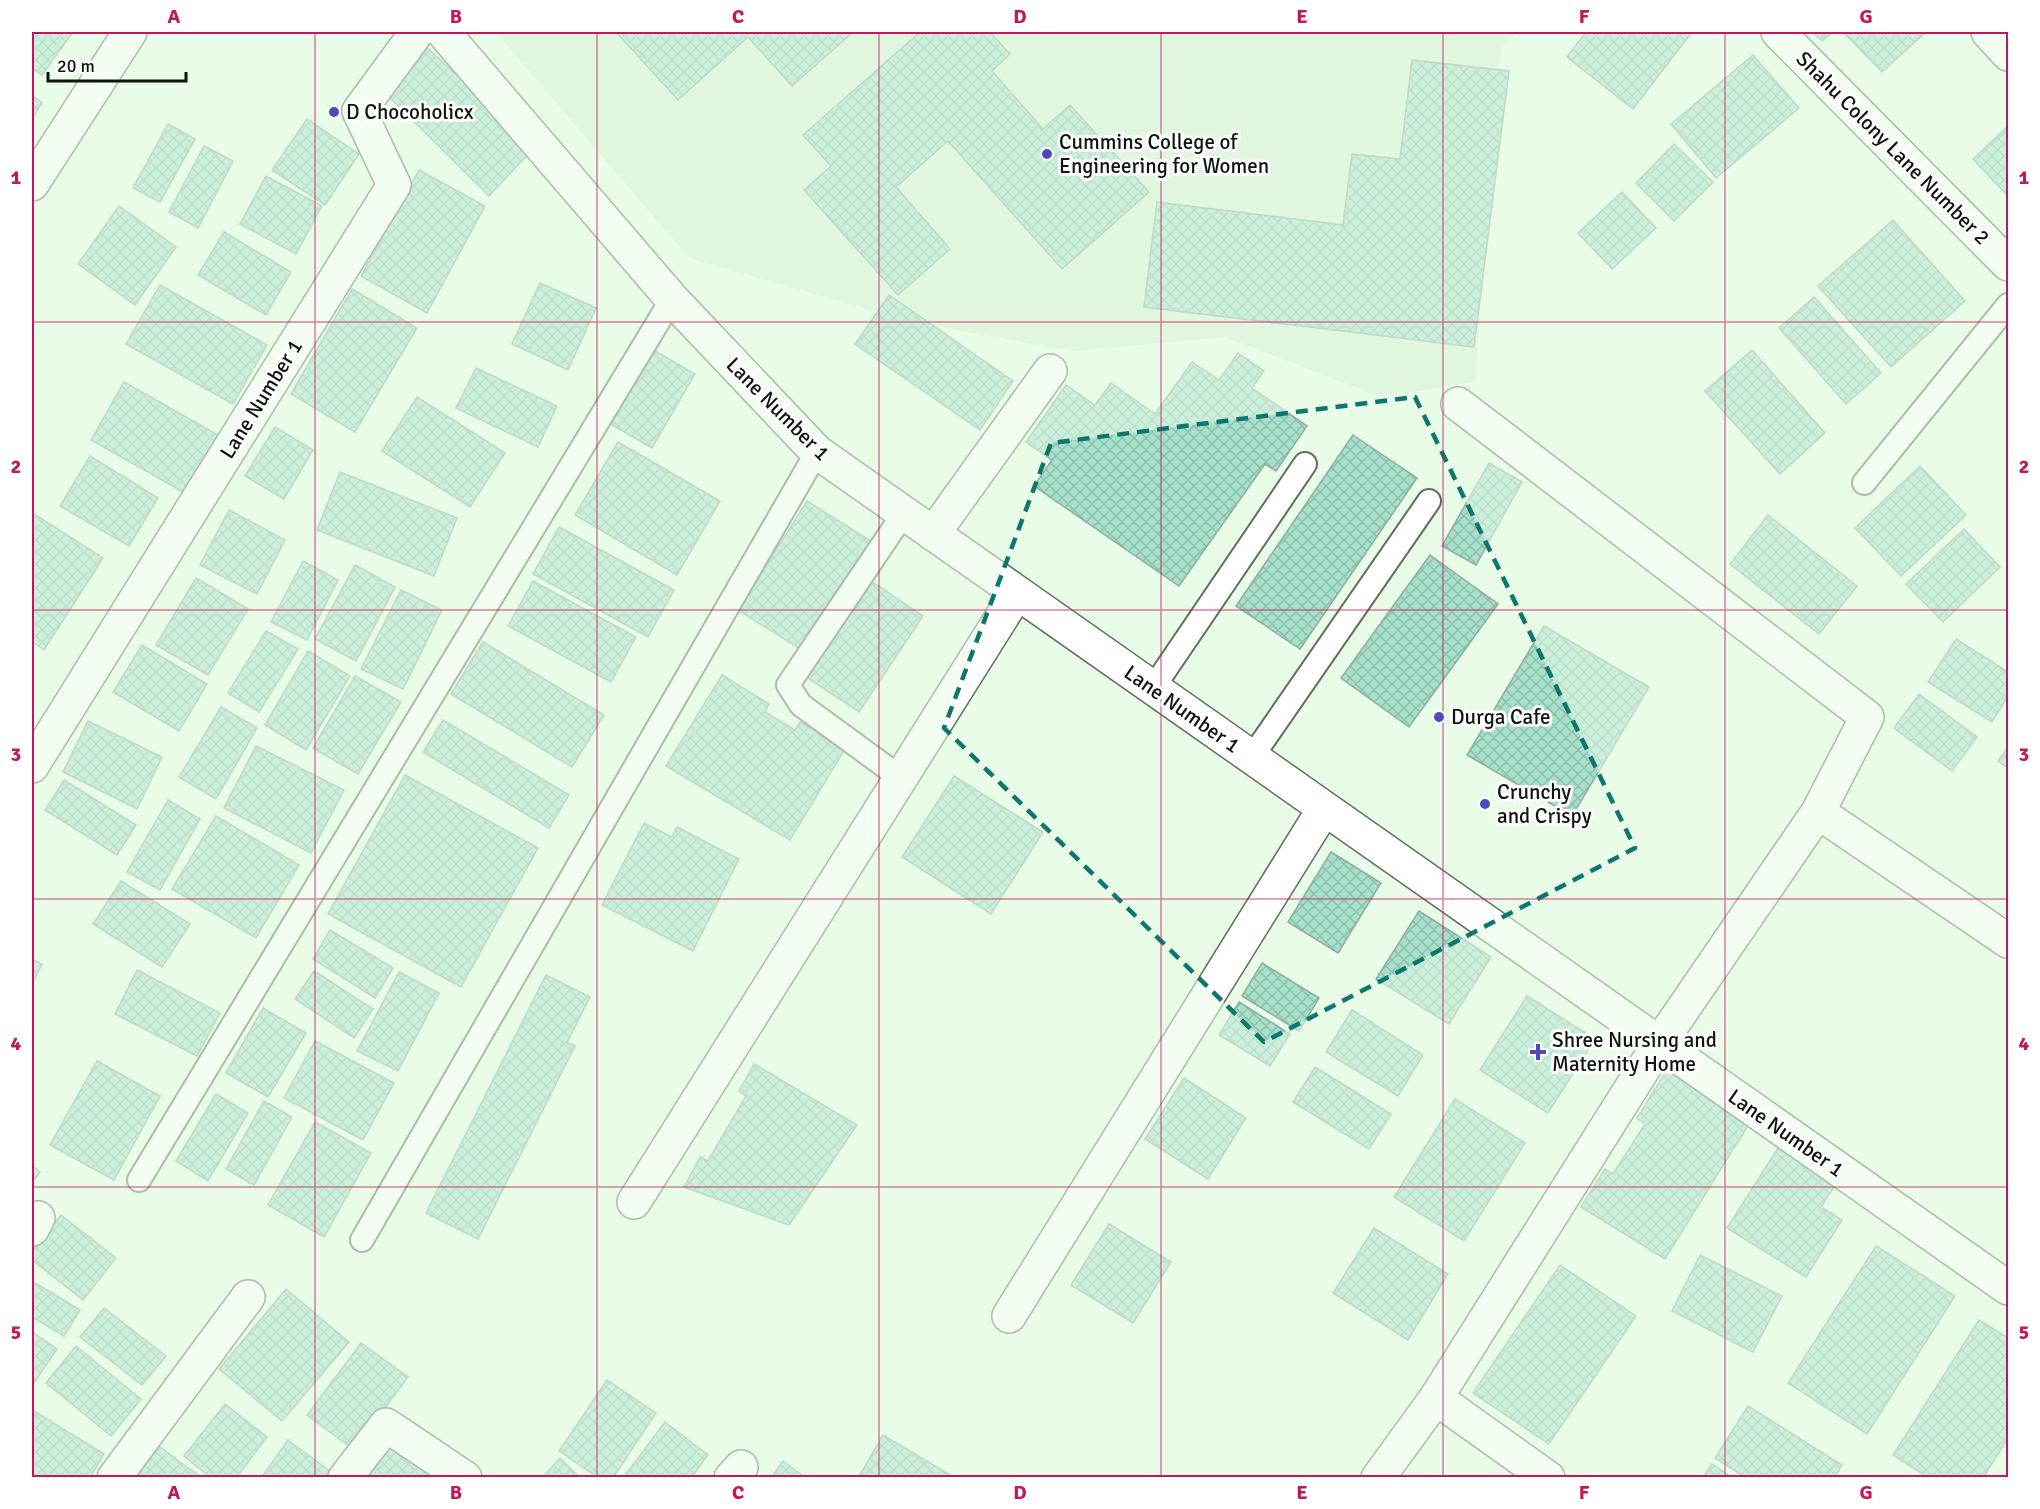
<svg xmlns="http://www.w3.org/2000/svg" width="2040" height="1509" font-family="Signika,sans-serif">
<style>
.built{fill:#d8f0d5}
.building{fill:url(#building-cross-hatch);stroke:#90aca1;stroke-width:1.5}
.lines{fill:none;stroke-linecap:round;stroke-linejoin:round}
.lane-casing{stroke:#5f6f5d;stroke-width:26}
.street-casing{stroke:#5f6f5d;stroke-width:36}
.lane{stroke:#fff;stroke-width:22}
.street{stroke:#fff;stroke-width:33}
.marked{fill:none;stroke:#0f766e;stroke-width:4.5;stroke-dasharray:12 8;stroke-linejoin:round}
.grid{fill:none;stroke:#c2185b;stroke-width:1.5;stroke-opacity:0.55}
.poi-dot{fill:#4d4ac0;stroke:#fff;stroke-width:2}
.labels{text-anchor:middle;stroke-width:6;stroke-linejoin:round;paint-order:stroke}
.poi-label{font-size:21px;fill:#0e150d;stroke:#fff;text-anchor:start}
.street-label{font-size:21px;fill:#0e150d;stroke:#fff}
.neatline{fill:none;stroke:#c2185b;stroke-width:2}
.grid-label{font-size:20px;text-anchor:middle;font-weight:bold;fill:#c2185b}
</style>
<defs>
<pattern id="building-cross-hatch" width="8" height="8" patternUnits="userSpaceOnUse" patternTransform="scale(1.5)"><rect width="8" height="8" fill="#a5e0ca"/><path d="M0 0l8 8M0 8l8-8" fill="none" stroke="#8dbfac"/></pattern>
</defs>
<rect width="100%" height="100%" fill="#e9fce7"/>
<!-- built -->
<polygon class="built" points="496,32 1518,32 1501,49 1475,382 1381,397 1225,337 1074,351 916,323 689,258"/>
<!-- building -->
<g class="building">
<polygon points="32,32 73,32 42,75 32,68"/>
<polygon points="616,32 853,32 792,86 748,37 678,100"/>
<polygon points="920,32 990,32 1010,54 992,71 1043,129 1070,105 1149,192 1062,269 948,141 896,187 950,249 898,295 804,190 831,166 803,135"/>
<polygon points="1586,32 1692,32 1633,109 1567,57"/>
<polygon points="1813,32 1833,32 1822,41"/>
<polygon points="1843,32 1926,32 1882,72"/>
<polygon points="422,43 535,147 489,196 388,96"/>
<polygon points="1753,55 1799,108 1716,178 1671,124"/>
<polygon points="1412,60 1509,71 1474,347 1144,307 1157,202 1343,225 1352,154 1400,159"/>
<polygon points="32,95 42,103 32,119"/>
<polygon points="307,119 359,154 325,205 272,170"/>
<polygon points="168,124 195,139 160,202 133,188"/>
<polygon points="2008,126 2008,196 1973,159"/>
<polygon points="1674,144 1713,182 1674,221 1636,183"/>
<polygon points="204,146 233,161 198,228 169,212"/>
<polygon points="419,170 485,206 427,313 361,276"/>
<polygon points="266,176 322,206 296,254 240,224"/>
<polygon points="1622,192 1656,228 1612,269 1578,233"/>
<polygon points="119,206 176,247 135,305 78,264"/>
<polygon points="1893,220 1965,301 1891,367 1818,286"/>
<polygon points="224,232 291,272 266,315 198,275"/>
<polygon points="540,283 596,308 568,370 512,344"/>
<polygon points="160,285 267,345 233,404 126,344"/>
<polygon points="352,289 417,328 355,432 291,394"/>
<polygon points="889,295 1013,381 980,430 855,344"/>
<polygon points="1814,297 1881,373 1846,404 1779,328"/>
<polygon points="650,348 695,374 652,448 607,422"/>
<polygon points="1752,350 1825,433 1780,474 1705,391"/>
<polygon points="1238,353 1264,371 1252,388 1307,426 1276,471 1265,464 1179,586 1034,486 1052,460 1026,442 1066,385 1095,405 1111,383 1155,414 1192,362 1219,380"/>
<polygon points="476,368 557,406 538,447 456,408"/>
<polygon points="124,382 218,435 185,493 91,440"/>
<polygon points="417,397 505,453 470,507 382,451"/>
<polygon points="275,427 313,450 284,499 245,476"/>
<polygon points="1353,435 1417,478 1300,649 1236,606"/>
<polygon points="618,442 720,501 677,575 575,515"/>
<polygon points="90,456 158,498 129,546 60,506"/>
<polygon points="1489,463 1522,482 1476,565 1442,546"/>
<polygon points="1920,466 1966,515 1901,576 1855,528"/>
<polygon points="340,472 457,518 434,576 317,530"/>
<polygon points="807,501 874,543 805,652 738,610"/>
<polygon points="229,510 285,540 257,594 200,565"/>
<polygon points="34,514 103,558 44,650 32,641 32,517"/>
<polygon points="1768,515 1857,586 1819,634 1730,564"/>
<polygon points="559,527 674,590 648,637 533,574"/>
<polygon points="1964,529 2000,567 1943,622 1906,584"/>
<polygon points="1430,555 1498,604 1409,727 1341,678"/>
<polygon points="303,561 338,580 307,640 271,622"/>
<polygon points="355,565 395,587 356,661 315,639"/>
<polygon points="196,578 248,609 208,675 156,645"/>
<polygon points="867,578 923,616 859,712 802,674"/>
<polygon points="533,581 636,637 611,682 508,626"/>
<polygon points="401,590 442,610 403,689 361,669"/>
<polygon points="1544,626 1649,687 1572,816 1467,755"/>
<polygon points="266,631 298,649 259,712 228,693"/>
<polygon points="1956,639 2008,672 2008,696 1992,722 1928,682"/>
<polygon points="483,642 604,715 572,767 451,694"/>
<polygon points="142,645 207,684 179,731 113,692"/>
<polygon points="308,651 350,676 306,750 265,725"/>
<polygon points="722,675 769,704 765,712 795,730 800,722 845,749 790,840 666,766"/>
<polygon points="355,676 401,702 358,774 313,748"/>
<polygon points="1919,694 1977,737 1952,771 1894,728"/>
<polygon points="221,707 257,728 216,799 179,777"/>
<polygon points="443,720 569,795 549,828 423,752"/>
<polygon points="88,721 162,757 137,809 63,772"/>
<polygon points="256,746 344,790 311,853 224,808"/>
<polygon points="2008,747 2008,768 1998,761"/>
<polygon points="405,775 538,848 461,987 328,914"/>
<polygon points="954,776 1043,832 991,914 902,857"/>
<polygon points="64,780 136,825 117,855 45,810"/>
<polygon points="168,800 200,819 160,890 127,872"/>
<polygon points="216,816 299,865 256,938 172,889"/>
<polygon points="644,823 672,837 677,827 739,859 693,951 602,905"/>
<polygon points="1331,852 1381,883 1338,953 1288,922"/>
<polygon points="121,881 190,924 162,967 93,924"/>
<polygon points="1419,911 1491,957 1449,1024 1376,979"/>
<polygon points="330,930 393,968 375,998 313,959"/>
<polygon points="32,959 42,964 32,984"/>
<polygon points="1262,963 1319,998 1299,1031 1242,996"/>
<polygon points="137,970 220,1013 197,1056 115,1014"/>
<polygon points="314,971 373,1009 354,1038 295,999"/>
<polygon points="399,972 439,993 398,1071 357,1051"/>
<polygon points="546,975 590,997 567,1043 575,1046 478,1239 426,1213"/>
<polygon points="1527,996 1595,1039 1548,1113 1480,1070"/>
<polygon points="1239,1002 1290,1034 1270,1066 1219,1035"/>
<polygon points="263,1008 306,1033 268,1097 226,1073"/>
<polygon points="1352,1010 1423,1055 1398,1096 1326,1052"/>
<polygon points="315,1041 394,1083 363,1140 284,1098"/>
<polygon points="97,1061 160,1096 114,1180 50,1145"/>
<polygon points="754,1064 857,1125 789,1225 684,1187 700,1157 708,1161 746,1096 739,1091"/>
<polygon points="1670,1065 1754,1116 1665,1259 1581,1207 1605,1169 1613,1174 1645,1124 1637,1118"/>
<polygon points="1315,1067 1391,1114 1369,1149 1293,1102"/>
<polygon points="1184,1078 1246,1118 1208,1179 1145,1139"/>
<polygon points="216,1094 248,1113 208,1181 176,1161"/>
<polygon points="1455,1099 1525,1143 1464,1241 1394,1197"/>
<polygon points="264,1101 292,1117 254,1185 226,1169"/>
<polygon points="315,1122 371,1153 324,1237 268,1205"/>
<polygon points="1778,1148 1836,1184 1821,1207 1842,1220 1806,1277 1727,1228"/>
<polygon points="32,1165 40,1172 32,1184"/>
<polygon points="61,1215 116,1258 83,1300 32,1260 32,1251"/>
<polygon points="1109,1224 1171,1262 1133,1323 1071,1285"/>
<polygon points="1374,1228 1448,1274 1408,1340 1333,1293"/>
<polygon points="1876,1246 1955,1296 1867,1434 1788,1383"/>
<polygon points="1700,1255 1782,1296 1753,1352 1672,1311"/>
<polygon points="1560,1265 1636,1316 1549,1444 1473,1393"/>
<polygon points="32,1281 80,1310 64,1336 32,1317"/>
<polygon points="286,1289 349,1342 282,1421 219,1369"/>
<polygon points="104,1308 166,1356 142,1385 80,1337"/>
<polygon points="1979,1320 2008,1338 2008,1438 1983,1478 1929,1478 1893,1455"/>
<polygon points="32,1332 57,1349 32,1386"/>
<polygon points="361,1343 408,1377 354,1450 307,1415"/>
<polygon points="76,1346 141,1399 111,1436 46,1383"/>
<polygon points="607,1380 656,1413 613,1478 599,1478 559,1451"/>
<polygon points="225,1404 267,1437 236,1478 211,1478 184,1456"/>
<polygon points="1748,1406 1842,1465 1834,1478 1746,1478 1715,1458"/>
<polygon points="34,1411 104,1454 90,1478 32,1478 32,1415"/>
<polygon points="665,1422 708,1455 691,1478 623,1478"/>
<polygon points="883,1435 955,1478 858,1478"/>
<polygon points="387,1438 439,1478 356,1478"/>
<polygon points="288,1440 338,1477 337,1478 261,1478"/>
<polygon points="159,1446 202,1478 135,1478"/>
<polygon points="560,1458 580,1478 542,1478"/>
<polygon points="783,1461 806,1478 771,1478"/>
<polygon points="1712,1464 1733,1478 1703,1478"/>
</g>
<g class="lines">
<!-- lane casing -->
<g class="lane-casing">
<g id="lane">
<polyline points="1864,483 2008,305"/>
<polyline points="1153,688 1305,464"/>
<polyline points="1252,757 1429,501"/>
<polyline points="901,778 801,705 788,685 904,513"/>
<polyline points="139,1180 672,299"/>
<polyline points="362,1240 817,452"/>
</g>
</g>
<!-- street casing -->
<g class="street-casing">
<g id="street">
<polyline points="443,32 672,299 817,452 2008,1288"/>
<polyline points="1778,32 2008,264"/>
<polyline points="1988,32 2008,54"/>
<polyline points="32,184 130,32"/>
<polyline points="933,534 1050,371"/>
<polyline points="32,766 394,185 359,111 417,32"/>
<polyline points="1818,812 2008,941"/>
<polyline points="634,1202 1017,593"/>
<polyline points="32,1229 38,1218"/>
<polyline points="1009,1316 1324,809"/>
<polyline points="1436,1398 1548,1478"/>
<polyline points="114,1478 248,1297"/>
<polyline points="345,1478 386,1425 465,1478"/>
<polyline points="731,1478 741,1467"/>
<polyline points="1378,1478 1436,1398 1659,1044 1818,812 1867,717 1458,404"/>
</g>
</g>
<!-- lane -->
<use href="#lane" class="lane"/>
<!-- street -->
<use href="#street" class="street"/>
</g>
<!-- marked area -->
<path d="M0 0H2040V1509H0ZM1415 397 1635 848 1264 1042 944 728 1051 443Z" fill="#e9fce7" fill-opacity=".55" fill-rule="evenodd"/>
<path class="marked" d="M1415 397 1635 848 1264 1042 944 728 1051 443Z"/>
<!-- grid -->
<path class="grid" d="M315 32V1478M597 32V1478M879 32V1478M1161 32V1478M1443 32V1478M1725 32V1478M32 322H2008M32 610H2008M32 899H2008M32 1187H2008"/>
<!-- markers -->
<g class="poi-dot">
<circle cx="334" cy="112" r="6"/>
<circle cx="1047" cy="154" r="6"/>
<circle cx="1439" cy="717" r="6"/>
<circle cx="1485" cy="804" r="6"/>
<path d="M1535 1043h6v6h6v6h-6v6h-6v-6h-6v-6h6z"/>
</g>
<g class="labels">
<!-- poi labels -->
<g class="poi-label">
<text x="346" y="119">D Chocoholicx</text>
<text x="1059" y="149">Cummins College of<tspan x="1059" dy="24">Engineering for Women</tspan></text>
<text x="1451" y="724">Durga Cafe</text>
<text x="1497" y="799">Crunchy<tspan x="1497" dy="24">and Crispy</tspan></text>
<text x="1552" y="1047">Shree Nursing and<tspan x="1552" dy="24">Maternity Home</tspan></text>
</g>
<!-- street labels -->
<g class="street-label">
<text transform="translate(1893 148) rotate(45)" y="7">Shahu Colony Lane Number 2</text>
<text transform="translate(261 399) rotate(-58)" y="7">Lane Number 1</text>
<text transform="translate(778 409) rotate(45)" y="7">Lane Number 1</text>
<text transform="translate(1182 709) rotate(35)" y="7">Lane Number 1</text>
<text transform="translate(1786 1133) rotate(35)" y="7">Lane Number 1</text>
</g>
</g>
<!-- border -->
<rect width="2040" height="1509" fill="none" stroke="#ffffff" stroke-width="66"/>
<!-- scale -->
<path d="M48 72v9h138v-9" fill="none" stroke="#0e150d" stroke-width="3"/>
<text x="57" y="72" font-size="18" fill="#0e150d" stroke="#ffffff" stroke-width="4.5" paint-order="stroke">20 m</text>
<rect x="33" y="33" width="1974" height="1443" class="neatline"/>
<g class="grid-label">
<text x="174" y="23">A</text>
<text x="456" y="23">B</text>
<text x="738" y="23">C</text>
<text x="1020" y="23">D</text>
<text x="1302" y="23">E</text>
<text x="1584" y="23">F</text>
<text x="1866" y="23">G</text>
<text x="16" y="184">1</text>
<text x="2024" y="184">1</text>
<text x="16" y="473">2</text>
<text x="2024" y="473">2</text>
<text x="16" y="761">3</text>
<text x="2024" y="761">3</text>
<text x="16" y="1050">4</text>
<text x="2024" y="1050">4</text>
<text x="16" y="1339">5</text>
<text x="2024" y="1339">5</text>
<text x="174" y="1499">A</text>
<text x="456" y="1499">B</text>
<text x="738" y="1499">C</text>
<text x="1020" y="1499">D</text>
<text x="1302" y="1499">E</text>
<text x="1584" y="1499">F</text>
<text x="1866" y="1499">G</text>
</g>
</svg>
